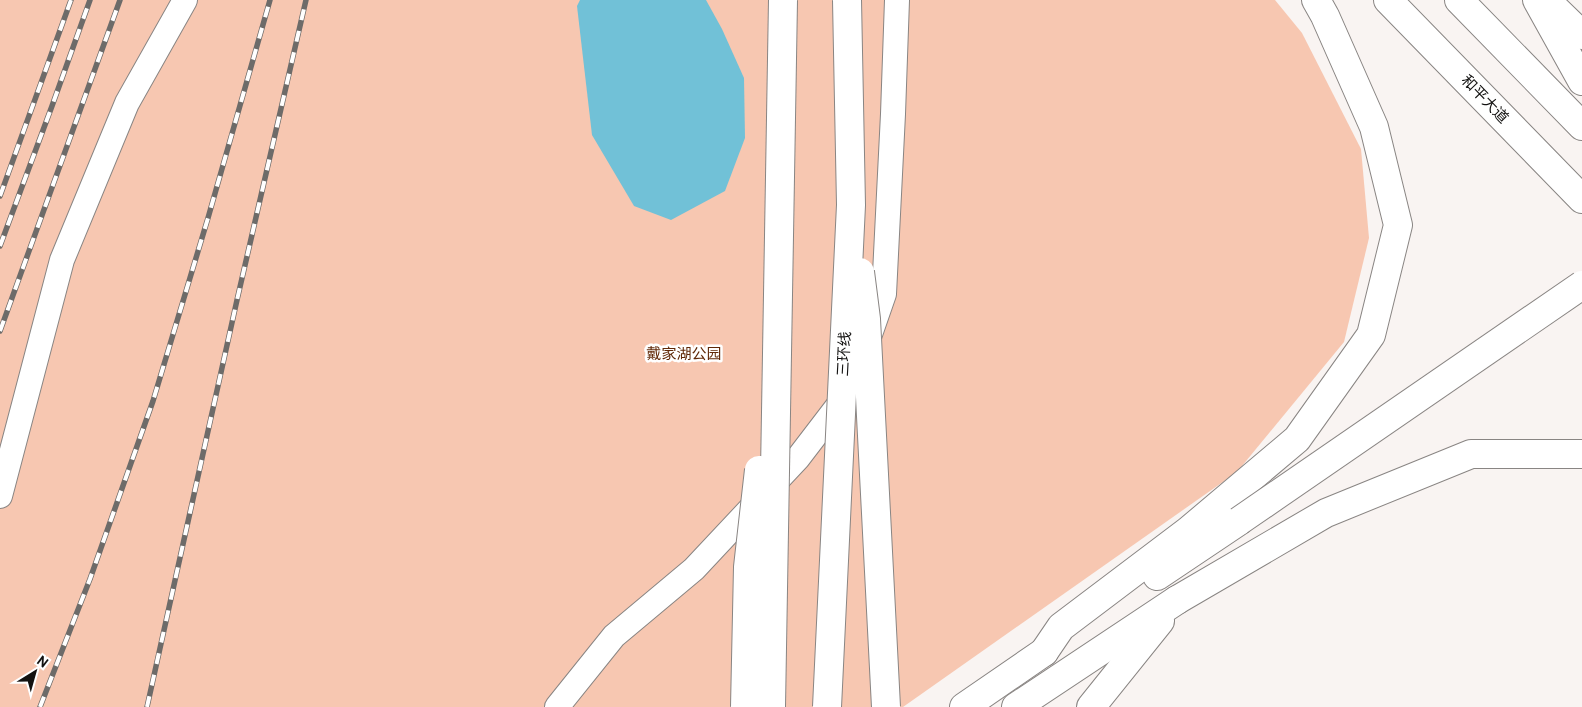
<svg xmlns="http://www.w3.org/2000/svg" width="1582" height="707" font-family="Overpass,'Noto Sans SC',sans-serif">
<style>
.green{fill:#f7c7b1}
.water{fill:#71c1d7}
.lines{fill:none;stroke-linecap:round;stroke-linejoin:round}
.minor-casing{stroke:#898583;stroke-width:26}
.major-casing{stroke:#898583;stroke-width:30}
.highway-casing{stroke:#898583;stroke-width:30}
.minor{stroke:#fff;stroke-width:24}
.major{stroke:#fff;stroke-width:28}
.highway{stroke:#fff;stroke-width:28}
.rail-casing{stroke:#6d6b69;stroke-width:5.5}
.rail{stroke:#fff;stroke-width:4;stroke-dasharray:11;stroke-linecap:butt}
.major-bridge-casing{stroke:#898583;stroke-width:30;stroke-linecap:butt}
.highway-bridge-casing{stroke:#898583;stroke-width:30;stroke-linecap:butt}
.major-bridge{stroke:#fff;stroke-width:28}
.highway-bridge{stroke:#fff;stroke-width:28}
.labels{text-anchor:middle;stroke-width:5;stroke-linejoin:round;paint-order:stroke}
.street-label{font-size:15px;fill:#131211;stroke:#fff}
.park-label{font-size:15px;fill:#602807;stroke:#fff}
</style>
<rect width="100%" height="100%" fill="#f9f4f2"/>
<!-- green -->
<polygon class="green" points="0,0 1275,0 1302,33 1361,149 1369,238 1344,342 1237,472 903,707 0,707"/>
<!-- water -->
<polygon class="water" points="580,0 706,0 722,29 744,78 745,138 725,191 671,220 634,206 592,135 577,6"/>
<g class="lines">
<!-- minor casing -->
<g class="minor-casing">
<g id="minor">
<polyline points="868,340 884,294 893,114 897,0"/>
<polyline points="0,496 62,260 127,103 185,0"/>
<polyline points="557,707 614,636 694,569 798,458 847,394"/>
</g>
</g>
<!-- major casing -->
<g class="major-casing">
<g id="major">
<polyline points="1388,0 1582,199"/>
<polyline points="1459,0 1582,126"/>
<polyline points="1537,0 1582,81"/>
<polyline points="1547,1 1582,35"/>
<polyline points="1157,576 1239,521"/>
<polyline points="1177,600 1326,513 1471,454 1582,454"/>
<polyline points="1044,652 1061,627 1188,531 1297,439 1371,335 1398,225 1374,127 1325,16 1316,0"/>
</g>
</g>
<!-- highway casing -->
<g class="highway-casing">
<g id="highway">
<polyline points="964,707 1044,652"/>
<polyline points="1016,707 1177,600"/>
<polyline points="1091,707 1160,621"/>
</g>
</g>
<!-- minor -->
<use href="#minor" class="minor"/>
<!-- major -->
<use href="#major" class="major"/>
<!-- highway -->
<use href="#highway" class="highway"/>
<!-- rail casing -->
<g class="rail-casing">
<g id="rail">
<polyline points="0,196 71,0"/>
<polyline points="0,246 52,106 90,0"/>
<polyline points="0,331 120,0"/>
<polyline points="40,707 90,579 153,401 208,218 270,0"/>
<polyline points="147,707 237,300 306,0"/>
</g>
</g>
<!-- rail -->
<use href="#rail" class="rail"/>
<!-- major-bridge casing -->
<g class="major-bridge-casing">
<polyline id="major-bridge" points="1239,521 1582,285"/>
</g>
<!-- highway-bridge casing -->
<g class="highway-bridge-casing">
<g id="highway-bridge">
<polyline points="860,272 866,319 886,707"/>
<polyline points="745,707 748,567 759,470"/>
<polyline points="771,707 783,0"/>
<polyline points="827,707 851,205 847,0"/>
</g>
</g>
<!-- major-bridge -->
<use href="#major-bridge" class="major-bridge"/>
<!-- highway-bridge -->
<use href="#highway-bridge" class="highway-bridge"/>
</g>
<g class="labels">
<!-- street labels -->
<g class="street-label">
<text transform="translate(1485 99) rotate(46)" y="5">和平大道</text>
<text transform="translate(844 354) rotate(-87)" y="5">三环线</text>
</g>
<!-- park labels -->
<g class="park-label">
<text x="684" y="359">戴家湖公园</text>
</g>
</g>
<!-- north arrow -->
<g transform="translate(35 672) rotate(37)" stroke="#ffffff" stroke-width="4" paint-order="stroke">
<path d="M0-4L9 19L0 12L-9 19Z" fill="#131211"/>
<text y="-8" font-size="14" font-weight="bold" text-anchor="middle" fill="#131211">N</text>
</g>
</svg>
